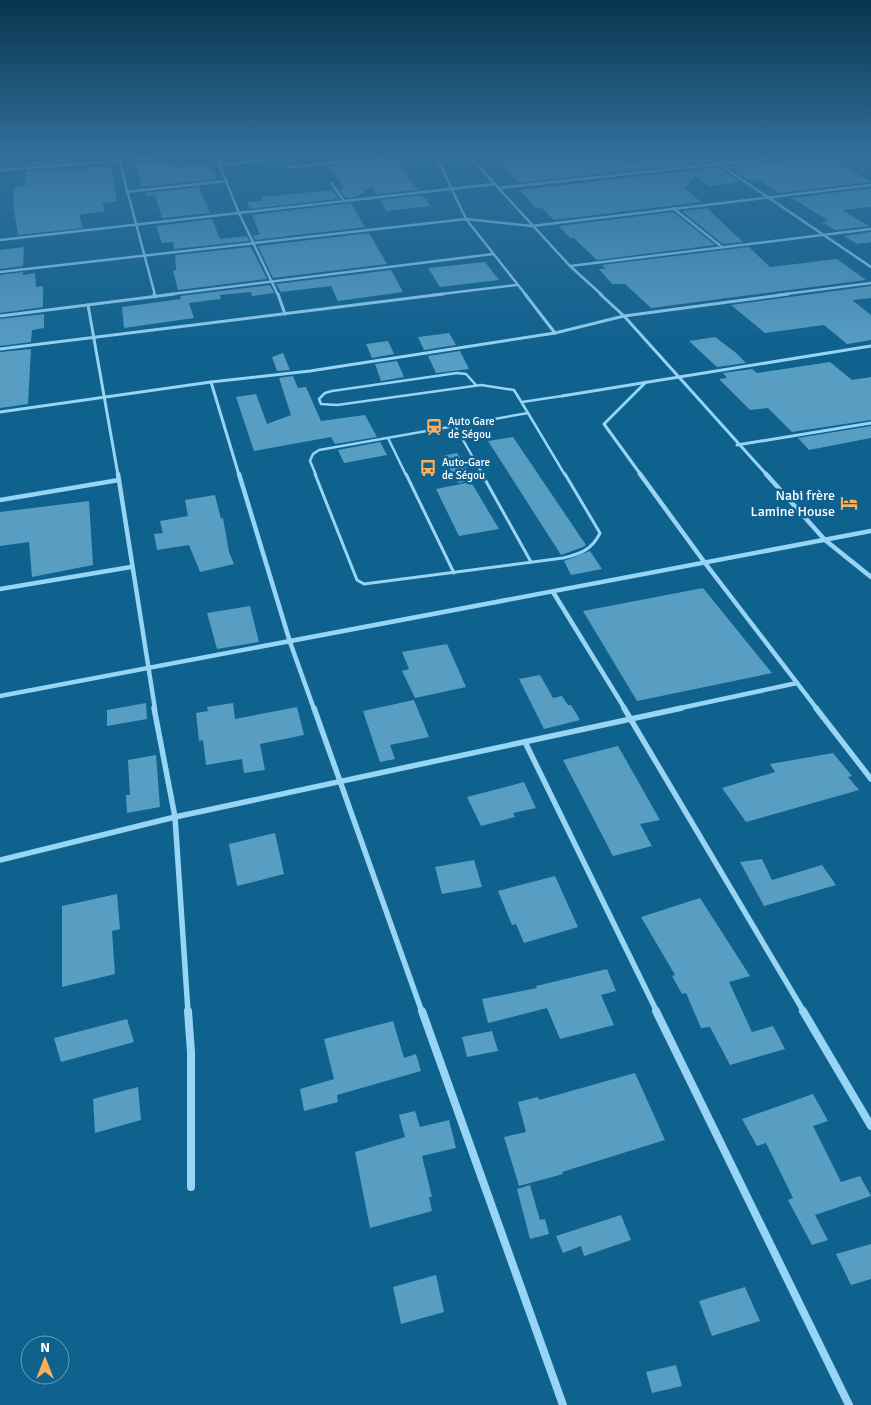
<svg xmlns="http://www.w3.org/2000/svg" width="871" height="1405" font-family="Signika,sans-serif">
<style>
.building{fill:#589ec3}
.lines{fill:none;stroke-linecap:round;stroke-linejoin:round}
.lane-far1{stroke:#98d4f3;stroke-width:2.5}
.lane{stroke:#98d4f3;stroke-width:3}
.street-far4{stroke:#98d4f3;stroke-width:2.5}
.street-far3{stroke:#98d4f3;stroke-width:3}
.street-far2{stroke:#98d4f3;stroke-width:4.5}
.street-far1{stroke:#98d4f3;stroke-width:5.5}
.street{stroke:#98d4f3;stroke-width:8}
.labels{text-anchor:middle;stroke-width:5;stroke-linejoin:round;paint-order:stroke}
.far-poi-label{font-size:11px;fill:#fff;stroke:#0f618e;text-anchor:start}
.poi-label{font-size:14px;fill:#fff;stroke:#0f618e;text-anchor:end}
</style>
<rect width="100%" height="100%" fill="#0f618e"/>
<!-- building -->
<g class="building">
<polygon points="48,156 88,156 88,157 79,161 26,165"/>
<polygon points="493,156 559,156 564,160 615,156 624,163 704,156 710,162 519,183"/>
<polygon points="831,158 871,182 780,193 759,180 750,181 728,166"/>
<polygon points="395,160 418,190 376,194 371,187 356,197 346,198 339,189 344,189 330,166"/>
<polygon points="162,162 171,162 175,167 209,164 216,179 143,187 135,164"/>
<polygon points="111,166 117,201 102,203 105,211 79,215 83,228 18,235 13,203 14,187 25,186 26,171 58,169 57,172"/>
<polygon points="718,167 740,182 709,186 695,176 685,188 701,202 554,220 542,208 536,208 520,190"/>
<polygon points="199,187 210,213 162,218 155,195 146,196 145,193"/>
<polygon points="871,188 871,207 842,210 869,226 835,230 822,222 829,221 792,198"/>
<polygon points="332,190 338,199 250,209 247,202 262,201 261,197"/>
<polygon points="422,195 431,206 386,211 380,200"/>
<polygon points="351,203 365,227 255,240 253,235 260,235 252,215"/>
<polygon points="707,208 743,242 723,244 682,211"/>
<polygon points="673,212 715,245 597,260 574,238 570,238 559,226"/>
<polygon points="212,219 220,239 247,236 249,241 174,249 173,242 162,243 156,226"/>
<polygon points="871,232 871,242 857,244 844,236"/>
<polygon points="369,233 387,264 273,278 258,246"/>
<polygon points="24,247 23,266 0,269 0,250"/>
<polygon points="251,247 267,279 178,290 173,271 176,270 175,255"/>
<polygon points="749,247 770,267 837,259 866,280 651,308 625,284 612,284 599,269 606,269 602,265"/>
<polygon points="485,262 499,280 440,287 428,268"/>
<polygon points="391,270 403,292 338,301 331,286 281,292 276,284"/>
<polygon points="23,272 23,275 35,273 36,287 43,286 43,307 0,313 0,275"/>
<polygon points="270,285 274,293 252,296 251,292 220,295 221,299 189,303 194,318 124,328 122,307 181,299 180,296"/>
<polygon points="871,286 871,298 852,300 871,315 871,340 847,344 824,325 765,333 731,305"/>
<polygon points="44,314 44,328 32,330 31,342 0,346 0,319"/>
<polygon points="449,333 456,345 424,350 418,337"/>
<polygon points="715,337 735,352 746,363 717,367 689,341"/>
<polygon points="388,341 394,354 372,358 366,344"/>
<polygon points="31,349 28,404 0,408 0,352"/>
<polygon points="460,351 469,369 436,373 428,356"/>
<polygon points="283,353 290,370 277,371 272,357"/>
<polygon points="397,361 404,377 381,381 375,364"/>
<polygon points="830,362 852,380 871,377 871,420 792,432 768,408 750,410 719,379 727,378 723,373 752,369 757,373"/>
<polygon points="293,376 298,388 306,387 321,421 365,415 377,437 335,444 331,437 254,451 236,397 256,394 267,424 291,415 279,378"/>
<polygon points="871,426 871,438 809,450 798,438"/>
<polygon points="513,437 586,545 583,547 561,555 488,441"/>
<polygon points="380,442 387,455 344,463 338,450"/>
<polygon points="457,453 474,480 458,483 442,456"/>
<polygon points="471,482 499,529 459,536 436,489"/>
<polygon points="215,495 221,519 223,518 229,552 234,564 200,572 189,545 157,550 154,534 163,533 160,521 188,516 185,500"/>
<polygon points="89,501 93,565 32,577 29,542 0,546 0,512"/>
<polygon points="590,551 602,569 571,575 564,561"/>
<polygon points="703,588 772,673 637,701 583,611"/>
<polygon points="250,606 259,642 217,649 207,613"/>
<polygon points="447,644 466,687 415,698 402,671 409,669 402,652"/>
<polygon points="540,675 553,698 562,696 568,705 571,705 580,720 544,729 519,679"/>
<polygon points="414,700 429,737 390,745 395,759 380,762 363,711"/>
<polygon points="146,703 147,719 107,726 107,710"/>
<polygon points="233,703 235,719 297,707 304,735 260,744 265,770 244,773 242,759 206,765 203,740 199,741 196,713 208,711 207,707"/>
<polygon points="618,746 660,820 640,824 652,846 613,856 563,760"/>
<polygon points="833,753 852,776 848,777 859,790 746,822 722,788 775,772 770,764"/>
<polygon points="156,755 160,807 127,813 126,795 130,795 128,760"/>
<polygon points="524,782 536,808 513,813 515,817 481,826 467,797"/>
<polygon points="275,833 284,874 237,886 229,844"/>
<polygon points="762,859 772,880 822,865 836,885 764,906 740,862"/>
<polygon points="474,860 482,887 442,894 435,867"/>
<polygon points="555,876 578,927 524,943 516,924 512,925 498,891"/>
<polygon points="117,894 120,929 112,931 115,974 62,987 62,906"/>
<polygon points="700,898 750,976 729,982 752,1032 773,1026 785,1049 730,1065 710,1027 701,1028 686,993 682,994 672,976 675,975 641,917"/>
<polygon points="607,969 616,991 601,995 614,1025 560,1039 547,1008 488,1023 482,999 537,988 536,986"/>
<polygon points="127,1019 134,1042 61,1062 54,1038"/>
<polygon points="393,1021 404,1058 416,1054 421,1071 337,1095 338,1102 304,1111 300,1089 334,1079 324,1039"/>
<polygon points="492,1031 498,1051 467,1057 462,1037"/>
<polygon points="635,1073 665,1140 562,1172 563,1174 519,1186 504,1137 526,1132 518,1102 538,1097 539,1100"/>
<polygon points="138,1087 141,1120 95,1133 93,1099"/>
<polygon points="813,1094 828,1121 813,1126 841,1182 860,1176 871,1196 815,1215 828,1240 812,1245 788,1200 793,1198 766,1143 757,1146 742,1119"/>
<polygon points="415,1111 420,1127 449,1120 456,1148 422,1156 432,1197 429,1197 432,1211 370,1228 355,1152 405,1137 399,1115"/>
<polygon points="530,1185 540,1220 545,1219 549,1234 530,1239 517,1189"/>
<polygon points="621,1215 631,1240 584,1256 581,1246 563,1253 556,1236"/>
<polygon points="871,1244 871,1279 851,1285 836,1254"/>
<polygon points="436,1275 444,1312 401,1324 393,1287"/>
<polygon points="745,1287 760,1321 712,1336 699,1301"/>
<polygon points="676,1365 682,1386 652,1393 646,1372"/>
</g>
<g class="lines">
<!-- lane-far1 -->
<g class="lane-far1">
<polyline points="476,385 466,374 457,373 332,391 325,393 319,399 321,404 337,405 481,385 514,390 528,413"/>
<polyline points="522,402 562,396"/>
<polyline points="528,413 565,475"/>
<polyline points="455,426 483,475"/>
<polyline points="388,438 406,475"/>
<polyline points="316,475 310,461 313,454 319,450 528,413"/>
</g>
<!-- lane -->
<g class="lane">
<path d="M315 474 357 580 364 584 563 558C580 554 592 550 600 533L565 474"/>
<polyline points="406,474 454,573"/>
<polyline points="482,474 531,562"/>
</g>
<!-- street-far4 -->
<g class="street-far4">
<polyline points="118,156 155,295"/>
<polyline points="216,156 239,213 278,295"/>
<polyline points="436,156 466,219 526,295"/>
<polyline points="469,156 570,266 602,295"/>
<polyline points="707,156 871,267"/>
<polyline points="220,165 308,156"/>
<polyline points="289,167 410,156"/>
<polyline points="0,170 182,156"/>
<polyline points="331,183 344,201"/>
<polyline points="499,188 792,156"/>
<polyline points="126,192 227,181"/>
<polyline points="673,208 722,247"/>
<polyline points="0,240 495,184"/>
<polyline points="570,266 871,229"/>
<polyline points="0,272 466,219 532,226 871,185"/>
<polyline points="164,295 493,254"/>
<polyline points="433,295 517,285"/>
<polyline points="778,295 871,283"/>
</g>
<!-- street-far3 -->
<g class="street-far3">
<polyline points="154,294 155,297"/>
<polyline points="278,294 285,314"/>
<polyline points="525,294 555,333"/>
<polyline points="600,294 624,316 767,475"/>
<polyline points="88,305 118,475"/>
<polyline points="0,316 174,294"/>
<polyline points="0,349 443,294"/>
<polyline points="211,382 239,475"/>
<polyline points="562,396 871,346"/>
<polyline points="0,412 211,382 310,371 555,333 624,316 788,294"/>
<polyline points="737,445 871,423"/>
<polyline points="641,475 604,424 646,382"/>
</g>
<!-- street-far2 -->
<g class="street-far2">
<polyline points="118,474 155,709"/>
<polyline points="239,474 290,642 314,709"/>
<polyline points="640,474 705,563 817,709"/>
<polyline points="766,474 825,540 871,577"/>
<polyline points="0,500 119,480"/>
<polyline points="0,589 131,567"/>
<polyline points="553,592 625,709"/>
<polyline points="0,696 871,531"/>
<polyline points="676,709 797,683"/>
</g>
<!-- street-far1 -->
<g class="street-far1">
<polyline points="154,708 175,817 188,1012"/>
<polyline points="314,708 422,1012"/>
<polyline points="624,708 804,1012"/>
<polyline points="816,708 871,779"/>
<polyline points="525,742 657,1012"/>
<polyline points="0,860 175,817 682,708"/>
</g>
<!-- street -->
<g class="street">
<polyline points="188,1011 191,1052 191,1187"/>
<polyline points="422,1011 563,1405"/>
<polyline points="656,1011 849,1405"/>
<polyline points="803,1011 871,1126"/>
</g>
</g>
<!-- sky -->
<linearGradient id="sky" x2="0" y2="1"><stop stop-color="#08354e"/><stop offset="0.44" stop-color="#31709b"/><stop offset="1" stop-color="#31709b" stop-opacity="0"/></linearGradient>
<rect width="871" height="353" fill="url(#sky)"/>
<!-- icons -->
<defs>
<g id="station-bare" transform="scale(1.35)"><path d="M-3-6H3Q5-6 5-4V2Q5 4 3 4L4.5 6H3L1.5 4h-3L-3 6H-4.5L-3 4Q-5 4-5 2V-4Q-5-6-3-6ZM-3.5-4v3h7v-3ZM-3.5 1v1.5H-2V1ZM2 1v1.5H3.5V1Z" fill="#ffad59" stroke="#0f618e" stroke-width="2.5" paint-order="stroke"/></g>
<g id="bus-bare" transform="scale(1.35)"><path d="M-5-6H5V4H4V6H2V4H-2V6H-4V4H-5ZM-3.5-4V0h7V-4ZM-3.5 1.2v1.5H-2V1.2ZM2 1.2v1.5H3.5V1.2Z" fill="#ffad59" stroke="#0f618e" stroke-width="2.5" paint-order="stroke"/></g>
<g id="hotel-bare" transform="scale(1.35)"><path d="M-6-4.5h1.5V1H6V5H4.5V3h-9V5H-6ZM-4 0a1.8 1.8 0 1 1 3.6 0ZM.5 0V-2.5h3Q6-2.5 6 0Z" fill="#ffad59" stroke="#0f618e" stroke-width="2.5" paint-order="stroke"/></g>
</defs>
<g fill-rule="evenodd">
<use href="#station-bare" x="434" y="427"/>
<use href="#bus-bare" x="428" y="468"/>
<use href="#hotel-bare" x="849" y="503"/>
</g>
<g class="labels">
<!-- far-poi labels -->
<g class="far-poi-label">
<text x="448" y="425">Auto Gare<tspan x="448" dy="13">de Ségou</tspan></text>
<text x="442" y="466">Auto-Gare<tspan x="442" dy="13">de Ségou</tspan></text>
</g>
<!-- poi labels -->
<g class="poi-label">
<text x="835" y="500">Nabi frère<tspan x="835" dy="16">Lamine House</tspan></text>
</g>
</g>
<!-- north arrow -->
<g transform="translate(45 1360)"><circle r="24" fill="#0f618e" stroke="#6fa0bb"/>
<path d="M0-4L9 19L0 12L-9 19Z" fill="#ffad59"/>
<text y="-8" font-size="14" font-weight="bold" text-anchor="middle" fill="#ffffff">N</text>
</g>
</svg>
